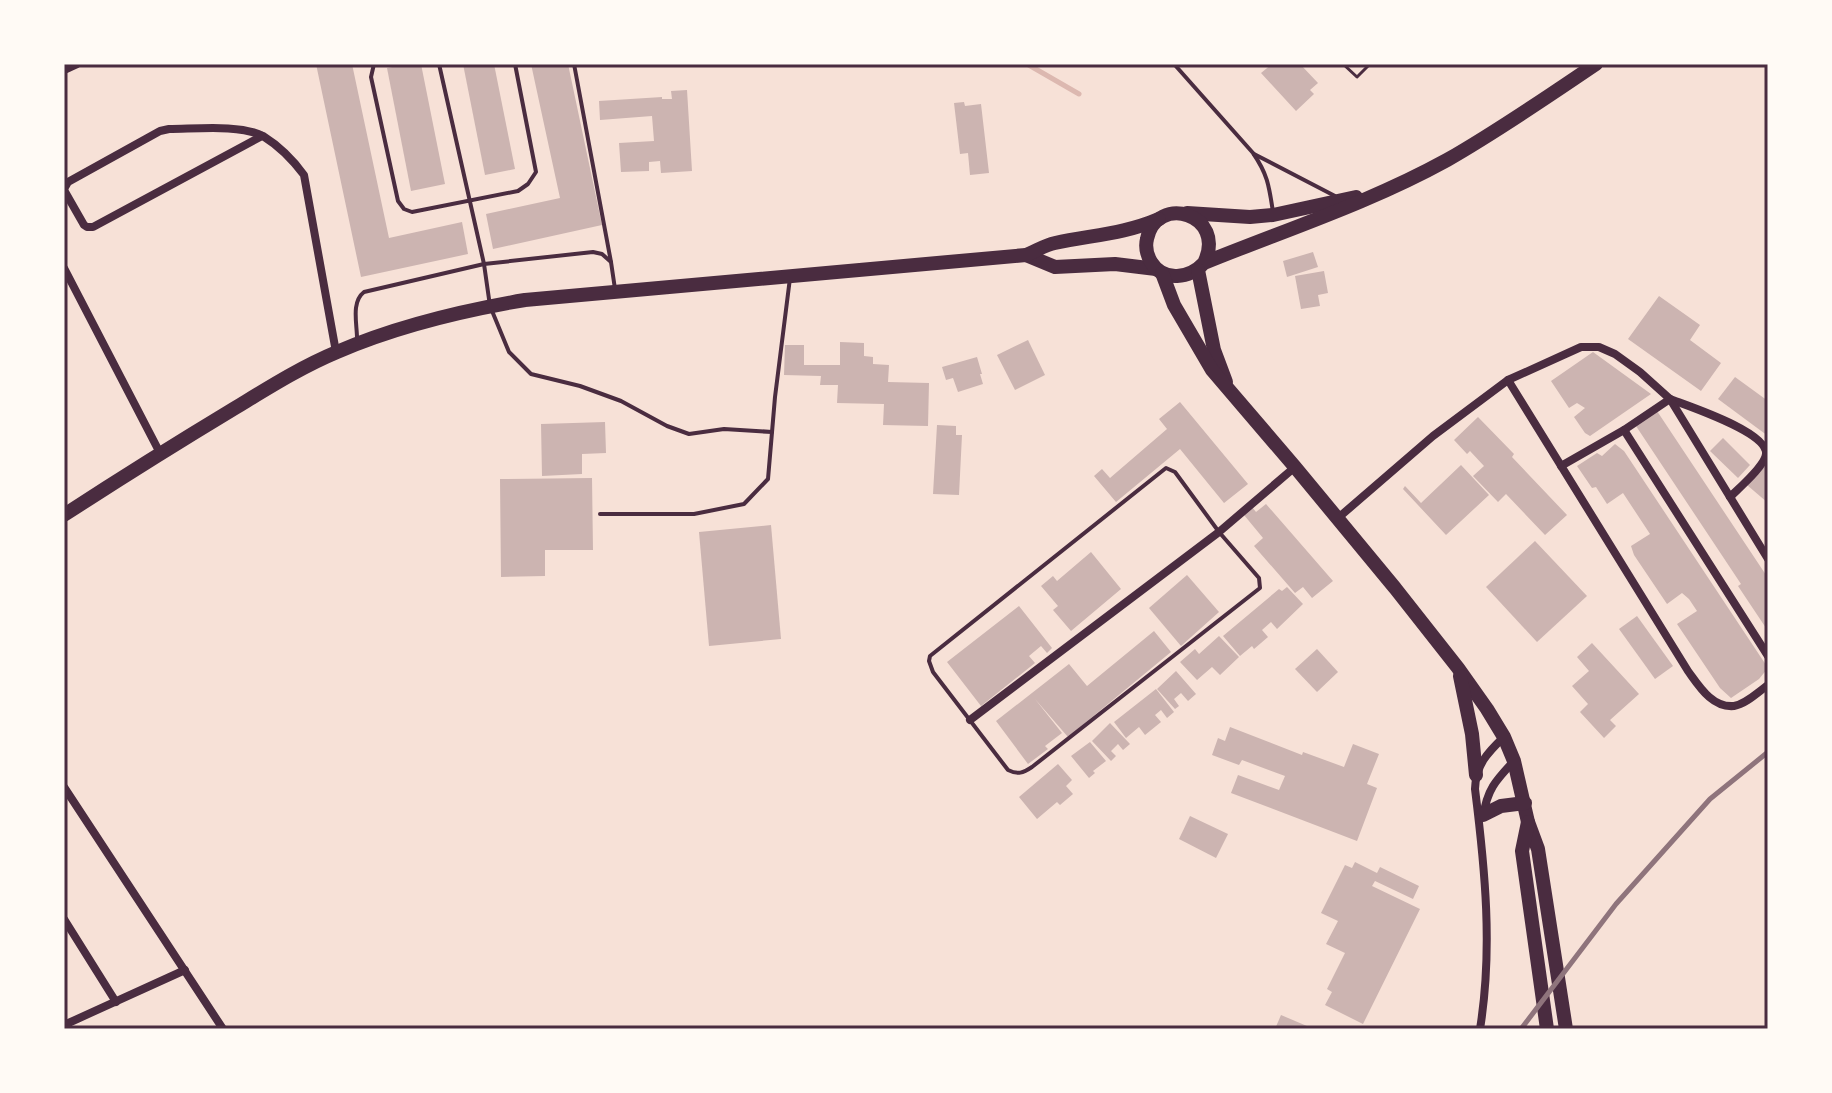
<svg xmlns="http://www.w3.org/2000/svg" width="1832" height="1093" font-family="'DejaVu Sans',sans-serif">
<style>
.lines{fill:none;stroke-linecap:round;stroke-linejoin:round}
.stream{stroke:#dcb8b0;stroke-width:5}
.building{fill:#ccb4b1}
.path{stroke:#4a2c40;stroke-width:3}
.service{stroke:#4a2c40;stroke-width:4}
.minor{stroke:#4a2c40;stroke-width:8}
.primary{stroke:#4a2c40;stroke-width:14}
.trunk{stroke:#4a2c40;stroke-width:14}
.rail{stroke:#8f747c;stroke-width:5}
.neatline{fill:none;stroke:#4a2c40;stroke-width:3}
</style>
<rect width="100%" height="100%" fill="#f7e1d7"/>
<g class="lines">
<!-- stream -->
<polyline class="stream" points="1027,64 1079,94"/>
</g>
<!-- building -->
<g class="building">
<polygon points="316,64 352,64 389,238 462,222 468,254 361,277"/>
<polygon points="408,64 421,64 445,184 411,191 387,68"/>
<polygon points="463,64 494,64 515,169 485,175"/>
<polygon points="531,64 568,64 602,225 493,249 486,214 560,198"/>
<polygon points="1272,64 1300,64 1318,83 1310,90 1314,94 1296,111 1261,73"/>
<polygon points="687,90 692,171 661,173 660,161 649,162 649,171 621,172 619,143 654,141 652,116 600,120 599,101 662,97 662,99 672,99 671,91"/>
<polygon points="964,102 965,106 981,104 989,173 970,175 968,153 960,154 954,103"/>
<polygon points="1313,252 1318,267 1287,277 1283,261"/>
<polygon points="1324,271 1328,293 1318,295 1320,306 1301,309 1295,276"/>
<polygon points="1659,296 1700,325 1690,340 1721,363 1701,391 1628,339"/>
<polygon points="1028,340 1045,375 1015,390 997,355"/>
<polygon points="840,342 864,343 864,356 873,357 873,364 889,365 888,382 929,383 928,426 883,425 884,404 837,403 838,385 820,385 821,376 784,375 785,345 804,345 804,365 840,365"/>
<polygon points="1593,352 1651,394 1590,436 1585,433 1574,417 1585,408 1577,403 1569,408 1551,381"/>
<polygon points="977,357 982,374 980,374 983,384 958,392 953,378 946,380 942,367"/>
<polygon points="1735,377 1768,401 1768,436 1718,399"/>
<polygon points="1180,402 1248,484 1224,503 1180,449 1116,502 1094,476 1102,469 1110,478 1167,429 1159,419"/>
<polygon points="1657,411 1768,578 1768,631 1738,586 1741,584 1636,426"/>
<polygon points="1478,417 1514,454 1512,457 1567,515 1545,535 1506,494 1498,502 1473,476 1484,466 1470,451 1467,454 1454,440"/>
<polygon points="605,422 606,453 582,454 582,474 542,476 541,424"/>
<polygon points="937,425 956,426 956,435 962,435 959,495 933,494"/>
<polygon points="1723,438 1750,465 1738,478 1710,451"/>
<polygon points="1615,444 1624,451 1768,668 1759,679 1731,698 1720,688 1677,624 1697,611 1689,599 1682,593 1667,604 1634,555 1631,546 1650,534 1623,493 1607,504 1596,487 1592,488 1577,466 1597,453 1602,456"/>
<polygon points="1768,462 1768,503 1747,485"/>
<polygon points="1461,465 1489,495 1446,535 1403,489 1405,486 1421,503"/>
<polygon points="592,478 593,550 545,550 545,576 501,577 500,479"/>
<polygon points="1266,504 1333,581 1312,598 1303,587 1295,593 1254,546 1263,538 1244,515 1252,507 1256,512"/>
<polygon points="771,525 781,639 709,646 699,532"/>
<polygon points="1535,541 1587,596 1537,642 1486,587"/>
<polygon points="1091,552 1121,589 1071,631 1053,610 1058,606 1041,586 1053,576 1057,581"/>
<polygon points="1187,575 1219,612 1181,646 1149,608"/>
<polygon points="1287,587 1303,604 1277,629 1271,622 1262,630 1268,637 1254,649 1252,646 1240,656 1223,636 1279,589 1282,591"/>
<polygon points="1019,606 1052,648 1047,653 1041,646 1029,656 1035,663 981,706 947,662"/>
<polygon points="1637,616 1673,666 1655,679 1619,629"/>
<polygon points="1154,631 1171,652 1068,737 1035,699 1062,733 1045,746 1048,749 1028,764 996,721 1069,664 1087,686"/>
<polygon points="1219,636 1239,657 1220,675 1212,667 1197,680 1180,662 1195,649 1199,654"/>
<polygon points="1592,643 1639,694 1610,720 1616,726 1604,738 1580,712 1588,704 1572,686 1589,671 1577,657"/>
<polygon points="1317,649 1338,672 1317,692 1295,669"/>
<polygon points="1176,671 1196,694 1188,701 1181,693 1174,699 1179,706 1175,709 1157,689"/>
<polygon points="1156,689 1174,712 1167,718 1161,710 1155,715 1161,722 1145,735 1139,727 1126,738 1114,722"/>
<polygon points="1110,723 1130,744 1123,750 1118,744 1111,751 1116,756 1111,761 1092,741"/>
<polygon points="1230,727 1302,755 1303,752 1344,767 1353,744 1379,754 1367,784 1377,788 1357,841 1231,793 1238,775 1279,790 1285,776 1242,760 1239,765 1212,755 1218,738 1225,741"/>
<polygon points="1090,742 1106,761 1093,771 1095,773 1089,778 1071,756"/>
<polygon points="1058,764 1072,780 1066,786 1073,794 1060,805 1057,802 1037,819 1019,797"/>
<polygon points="1190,816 1228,834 1216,858 1179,839"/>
<polygon points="1355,862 1377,873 1380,867 1419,886 1413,899 1375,881 1372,886 1420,909 1363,1024 1325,1005 1332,992 1327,989 1345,953 1326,944 1338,921 1321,913 1345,865 1352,868"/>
<polygon points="1281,1015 1314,1029 1275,1029"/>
</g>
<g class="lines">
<!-- path -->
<polyline class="path" points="1343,64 1357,77 1370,64"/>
<!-- service -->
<g class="service">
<polyline points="374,64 371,77 398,201 404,209 412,212 518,191 528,184 536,172 515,64"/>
<polyline points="439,64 484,264 490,306 509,352 531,374 580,386 621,401 667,426 689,434 724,429 772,432"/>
<polyline points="574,64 611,262"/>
<path d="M1174 64 1253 153C1268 175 1269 186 1273 212"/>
<polyline points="1254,154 1335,196"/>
<path d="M357 338C357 324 351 302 364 292L484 264 593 252 602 254 611 262 615 289"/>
<path d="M1166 468 1175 472 1219 532 1259 578 1260 588 1032 767C1023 773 1018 775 1008 770L933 672 929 661 930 656Z"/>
<polyline points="600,514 694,514 744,504 768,479 775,397 790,278"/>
</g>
<!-- minor -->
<g class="minor">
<polyline points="64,70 77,64"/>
<path d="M64 189 68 182 160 131 169 129C195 129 240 124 263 136 279 146 293 160 304 175L336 352"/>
<polyline points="64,190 84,225 87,227 93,227 262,136"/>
<polyline points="64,268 160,453"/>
<path d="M1508 380 1688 671C1699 686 1712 708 1734 706 1746 704 1758 692 1768 685"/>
<path d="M1670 399C1688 406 1768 432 1766 454 1765 466 1739 488 1730 497"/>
<polyline points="1624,430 1768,656"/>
<polyline points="1561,466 1624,430 1670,399"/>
<polyline points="1338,518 1433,436 1508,380 1581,347 1599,347 1615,354 1640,372 1670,399 1768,559"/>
<polyline points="970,720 1219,532 1295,467"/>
<polyline points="64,787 223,1029"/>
<path d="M1483 817C1487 790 1495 781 1514 761"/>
<polyline points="64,919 116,1002"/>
<polyline points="64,1025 185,970"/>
<path d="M1480 1029C1493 949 1485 869 1475 789 1476 765 1487 753 1504 737"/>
</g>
<!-- primary -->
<g class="primary">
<polyline points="1187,213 1250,217 1273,215 1356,197"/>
<polyline points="1026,255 1055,267 1115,264 1156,269"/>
<path d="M1204 263C1228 214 1156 193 1147 239 1145 247 1147 255 1151 262 1164 283 1190 278 1204 263 1285 230 1369 203 1447 160 1498 131 1547 97 1596 64"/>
<path d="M64 515C121 478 177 443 235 408 268 388 301 367 337 352 397 326 460 311 525 300L1026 255C1036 251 1045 245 1055 243 1092 235 1124 234 1159 219"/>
</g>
<!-- trunk -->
<g class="trunk">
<polyline points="1198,270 1214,350 1226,382"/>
<polyline points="1162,273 1174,305 1212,370 1295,467 1395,588 1458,668 1487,709 1504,737 1514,761 1528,822 1538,849 1566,1029"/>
<polyline points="1460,676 1472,734 1476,775"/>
<polyline points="1483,815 1501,806 1525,803"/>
<polyline points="1528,822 1522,851 1547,1029"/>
</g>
<!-- rail -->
<polyline class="rail" points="1521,1029 1616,904 1710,799 1768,752"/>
</g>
<!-- border -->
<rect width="1832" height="1093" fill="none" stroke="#fffaf5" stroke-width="132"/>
<rect x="66" y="66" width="1700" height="961" class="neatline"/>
</svg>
